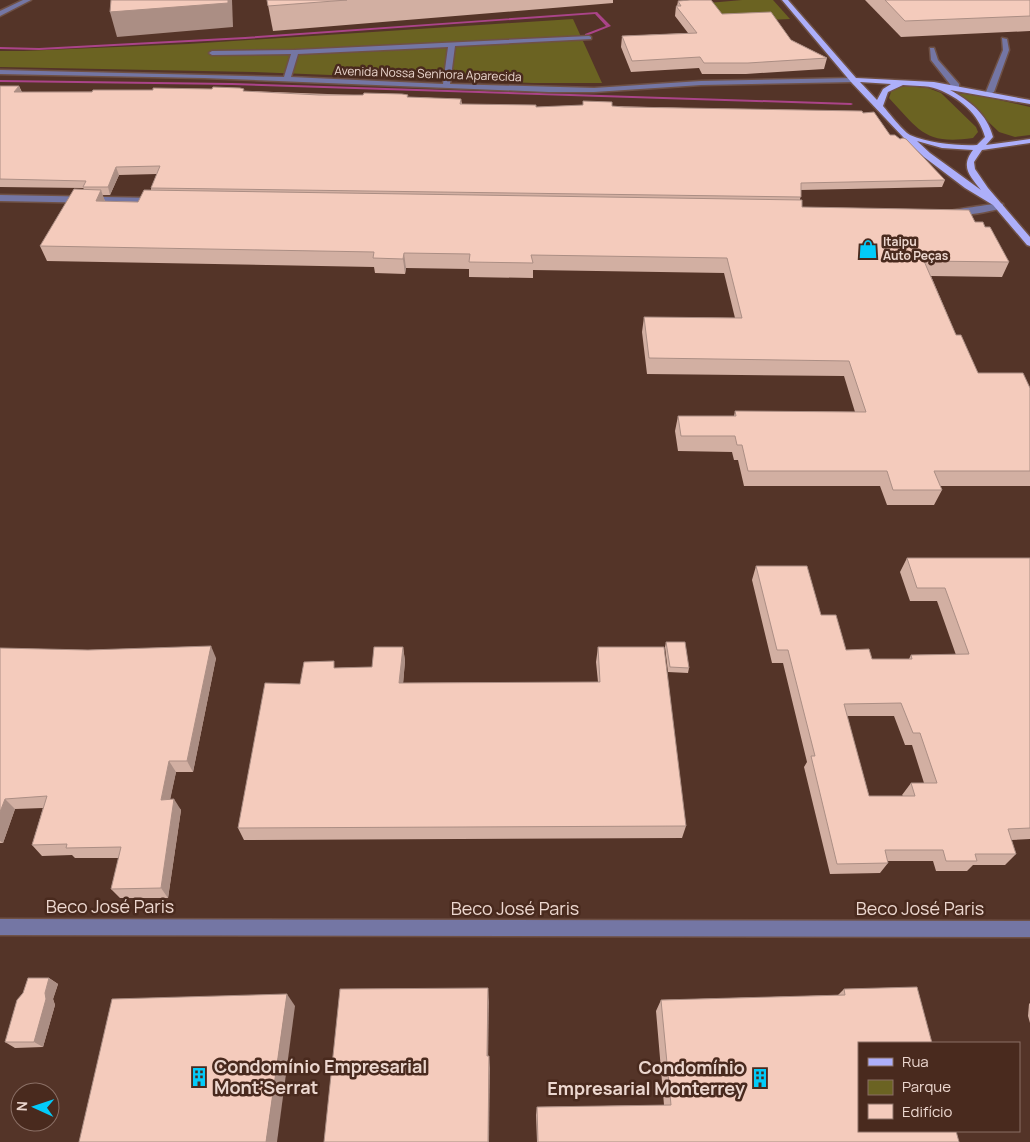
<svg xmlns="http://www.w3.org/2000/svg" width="1030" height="1142" font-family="Manrope,sans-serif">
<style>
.green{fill:#6b6322}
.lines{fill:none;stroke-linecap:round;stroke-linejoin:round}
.stream{fill:#aa4489;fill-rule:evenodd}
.minor-casing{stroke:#6f5146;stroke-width:3}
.major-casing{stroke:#6f5146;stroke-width:3}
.minor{fill:#7476a4;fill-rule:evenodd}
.major{fill:#adaffa;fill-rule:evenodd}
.wall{fill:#d2afa2;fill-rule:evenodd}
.shaded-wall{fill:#ab8e84}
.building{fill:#f4cbbc;stroke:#ab8e84;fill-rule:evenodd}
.labels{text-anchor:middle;stroke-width:5;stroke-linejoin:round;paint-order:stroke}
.far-street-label{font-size:12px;fill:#ecd7cf;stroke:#492a1e}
.far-poi-label{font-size:12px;font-weight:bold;fill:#ecd7cf;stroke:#492a1e;text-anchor:start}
.near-street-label{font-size:18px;fill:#ecd7cf;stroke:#492a1e}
.near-poi-label{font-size:18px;font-weight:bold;fill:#ecd7cf;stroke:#492a1e;text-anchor:start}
</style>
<rect width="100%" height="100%" fill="#543428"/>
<!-- green -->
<g class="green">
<polygon points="742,0 773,0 790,19 722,22 708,3"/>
<polygon points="573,19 602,83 533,83 253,72 0,67 0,51 23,51 188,44"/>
<path d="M906 86 928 88 941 93 976 127 978 132 973 138C925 145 919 130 889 98L892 89Z"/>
<polygon points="958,93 986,97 1030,107 1030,135 1015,137 999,132"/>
</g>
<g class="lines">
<!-- stream -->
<g class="stream">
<polygon points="597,12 611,26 586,36 585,36 585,34 606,26 595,14 245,39 39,50 0,49 0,47 39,48 245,37"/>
<polygon points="0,80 232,83 851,103 853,104 851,105 232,85 0,82"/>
</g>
<!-- minor casing -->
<g class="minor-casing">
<g id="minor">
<polygon points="23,0 31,0 0,16 0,11"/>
<path d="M589 36 591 37V39L455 46 450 84 594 88 701 81 854 78 858 80 854 82 701 85 594 92H548L204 78 0 74V70L284 77 291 54 212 55 209 53 212 51 295 50ZM448 47 443 84 291 77 298 54Z"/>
<polygon points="1002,38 1007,39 1009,50 994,92 990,94 986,92 1003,50"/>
<polygon points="930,48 934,48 938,60 959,84 959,88 953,88 931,60"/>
<polygon points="0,195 155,198 159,201 155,204 0,201"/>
<path d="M1000 203 1003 204V208C991 211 957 219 948 212 952 209 991 205 1000 203Z"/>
<polygon points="0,919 1030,921 1030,937 0,935"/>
</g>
</g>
<!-- major casing -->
<g class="major-casing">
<path id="major" d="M782 0H788L856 78 934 82 1030 100V104L950 90C970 101 987 114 993 137L986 145 1030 139V143L982 150 974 162 975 169 988 188 1030 237V246L1027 245 993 205 965 188 924 157 904 138 851 82ZM860 82 891 84 883 89 877 100ZM903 85C913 86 927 85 937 89 959 97 979 114 985 137L977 145C957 146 928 143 910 135 903 131 889 113 883 106L888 92ZM917 141 942 148 973 150C960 167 970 176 981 190L930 153Z"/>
</g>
<!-- minor -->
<use href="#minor" class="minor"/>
<!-- major -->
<use href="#major" class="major"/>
</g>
<!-- wall -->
<g class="wall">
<polygon points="267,0 613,0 613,3 273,31"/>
<polygon points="865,0 1030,0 1030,31 901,37"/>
<polygon points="678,1 722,14 791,40 827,58 824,69 746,74 702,74 699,68 631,72 621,47 622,36 688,33 675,16 676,6 677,6"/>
<path d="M0 86H19L22 92 244 91 461 99 462 104 536 107 612 106 863 113 945 180 942 187 801 190 800 200 802 207 975 222 985 227 1009 262 1002 277 931 276 956 335 978 373 1030 388V486H940L942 490 934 505H887L880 486H744L738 460H734L732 452 678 451 675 431 678 416H734L735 411 855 412 844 376 647 374 642 332 644 317 735 318 724 273 533 270V278L469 277V269L406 268 405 274 375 273 374 267 47 261 40 246 84 189 83 188 0 187ZM157 174 151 188V190L138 202 105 201 102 195H110L119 175Z"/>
<path d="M907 558H1030V839L1011 840 1016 854 1005 865H973L967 871H936L933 861H888V863L880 873 830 874 804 767 807 762 783 663H772L752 580 756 566 821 615 846 650 872 659H909L911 655H956L937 601H910L900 572ZM847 716H894L905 745H912L924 783H911L902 795 903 796H869Z"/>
<polygon points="666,642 689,668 688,673 668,672 665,647"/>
<polygon points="403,647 405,661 403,683 598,682 596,662 598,647 686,826 682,838 244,840 238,828 300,684 336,668 372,667"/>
<polygon points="0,648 216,658 193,772 176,772 170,799 181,810 168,898 120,898 111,889 119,858 75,858 72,855 42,856 32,845 43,808 15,809 3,843 0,843"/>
<polygon points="49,978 58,984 53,999 55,1005 43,1047 15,1048 5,1042"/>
<polygon points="844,989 959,1142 537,1142 536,1115 537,1107 664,1105 656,1011 661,1000 838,995"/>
<polygon points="1030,1003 1030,1023 1028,1016 1029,1004"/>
</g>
<!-- shaded-wall -->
<g class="shaded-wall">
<polygon points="228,0 232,0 233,27 117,37 110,12"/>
<polygon points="19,86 22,93 14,92"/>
<polygon points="116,167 119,175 110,195 108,187"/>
<polygon points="101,190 106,204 96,201"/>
<polygon points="404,253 406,268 405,274 403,259"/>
<polygon points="211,646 216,658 193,772 187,761"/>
<polygon points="403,647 405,661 402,697 399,683"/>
<polygon points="169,761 176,772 168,810 161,800"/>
<polygon points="5,799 15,809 3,843 0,841 0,812"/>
<polygon points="174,799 181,810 168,898 161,888"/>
<polygon points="49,978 58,984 53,999 55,1005 43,1047 34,1042 45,993"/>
<polygon points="488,988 489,1002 488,1068 487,1056"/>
<polygon points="287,994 295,1006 277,1142 266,1142"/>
<polygon points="489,1056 490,1068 489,1142 488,1142"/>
</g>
<!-- building -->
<g class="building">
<polygon points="111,0 228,0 228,3 110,12"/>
<polygon points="267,0 347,0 268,6"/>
<polygon points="690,0 711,0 722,14 771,12 791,40 827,58 748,63 704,63 700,57 632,61 622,36 697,33 676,6 681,6 678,1"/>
<polygon points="885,0 1030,0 1030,16 905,21"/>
<polygon points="0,86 19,86 14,92 92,92 93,90 153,90 153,88 212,89 213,87 240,88 244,89 243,91 319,95 363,95 364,93 402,94 408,95 407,97 461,99 460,104 536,105 536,107 583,105 583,101 612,102 612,106 624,107 862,111 863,113 874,112 890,135 895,135 900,139 903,138 906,139 945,180 801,183 801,197 151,188 160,166 116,167 108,187 83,187 86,181 0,179"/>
<polygon points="74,189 101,190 96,201 138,202 144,190 802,200 802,207 969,210 975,222 983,222 985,227 990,227 1009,262 924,261 956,335 961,335 978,373 1023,373 1030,388 1030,471 934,471 942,490 893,490 887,471 748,471 742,445 737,445 735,436 681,436 678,416 736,416 735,411 866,412 849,361 649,358 644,317 742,318 727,258 531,255 533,263 469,262 470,254 404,253 403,259 373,258 374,252 40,246"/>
<path d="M907 558H1030V828L1008 829 1016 854H975L977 861H946L943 850H885L888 863 837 864 811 756H815L788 650H777L756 566H807L821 615H836L846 650 869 649 872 659H912L911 655 969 654 945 588H917ZM901 703 913 733H920L937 783H911L915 796H869L844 704Z"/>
<polygon points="666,642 685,642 689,668 670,667"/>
<polygon points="211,646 187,761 169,761 161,800 174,799 161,888 111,889 121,847 66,848 67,844 32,845 47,796 5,799 0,812 0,648 88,650"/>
<polygon points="374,647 403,647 399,683 600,682 598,647 664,647 686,826 238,828 265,683 300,684 304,662 334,661 334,668 372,667"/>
<polygon points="28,978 49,978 45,993 46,999 34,1042 5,1042 17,1000 23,993"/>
<polygon points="917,987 932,1043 859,1043 859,1131 956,1131 959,1142 538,1142 537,1107 671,1105 661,1000 845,995 844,989"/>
<polygon points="488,988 487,1056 489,1056 488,1142 324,1142 340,989"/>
<polygon points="287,994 266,1142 79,1142 112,999"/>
</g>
<!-- icons -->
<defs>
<g id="shop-bare" transform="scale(1.5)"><path d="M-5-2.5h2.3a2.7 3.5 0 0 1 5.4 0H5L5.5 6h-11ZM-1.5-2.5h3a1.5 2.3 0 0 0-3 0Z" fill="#03cbf9" stroke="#492a1e" stroke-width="2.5" paint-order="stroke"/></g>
<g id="building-bare" transform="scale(1.5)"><path d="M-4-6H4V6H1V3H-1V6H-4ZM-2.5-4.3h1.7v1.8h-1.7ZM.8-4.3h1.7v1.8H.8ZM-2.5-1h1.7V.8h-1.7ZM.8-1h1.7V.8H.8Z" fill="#03cbf9" stroke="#492a1e" stroke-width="2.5" paint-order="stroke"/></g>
</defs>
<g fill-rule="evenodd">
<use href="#shop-bare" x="868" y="249"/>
<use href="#building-bare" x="199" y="1077"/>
<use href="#building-bare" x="760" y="1078"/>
</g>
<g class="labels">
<!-- far-street labels -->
<g class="far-street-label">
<text transform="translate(428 74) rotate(2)" y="4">Avenida Nossa Senhora Aparecida</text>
</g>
<!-- far-poi labels -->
<g class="far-poi-label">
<text x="883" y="246">Itaipu<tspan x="883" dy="14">Auto Peças</tspan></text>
</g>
<!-- near-street labels -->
<g class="near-street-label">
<text x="110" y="913">Beco José Paris</text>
<text x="515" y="915">Beco José Paris</text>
<text x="920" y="915">Beco José Paris</text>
</g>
<!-- near-poi labels -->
<g class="near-poi-label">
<text x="214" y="1073">Condomínio Empresarial<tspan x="214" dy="21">Mont'Serrat</tspan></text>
<text x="745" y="1074" text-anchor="end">Condomínio<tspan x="745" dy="21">Empresarial Monterrey</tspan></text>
</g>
</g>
<!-- legend -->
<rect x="858" y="1042" width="162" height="90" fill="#492a1e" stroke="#8a6f65"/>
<rect x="868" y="1058" width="25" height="8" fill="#adaffa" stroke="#8a6f65"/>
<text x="902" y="1067" font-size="15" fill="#ecd7cf">Rua</text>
<rect x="868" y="1080" width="25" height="15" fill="#6b6322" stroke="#8a6f65"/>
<text x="902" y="1092" font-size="15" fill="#ecd7cf">Parque</text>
<rect x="868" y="1104" width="25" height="15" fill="#f4cbbc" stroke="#8a6f65"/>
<text x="902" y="1117" font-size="15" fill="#ecd7cf">Edifício</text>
<!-- north arrow -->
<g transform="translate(35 1107) rotate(273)"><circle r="24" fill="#492a1e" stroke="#8a6f65"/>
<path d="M0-4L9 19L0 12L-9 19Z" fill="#03cbf9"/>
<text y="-8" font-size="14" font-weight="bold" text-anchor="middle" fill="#ecd7cf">N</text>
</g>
</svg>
